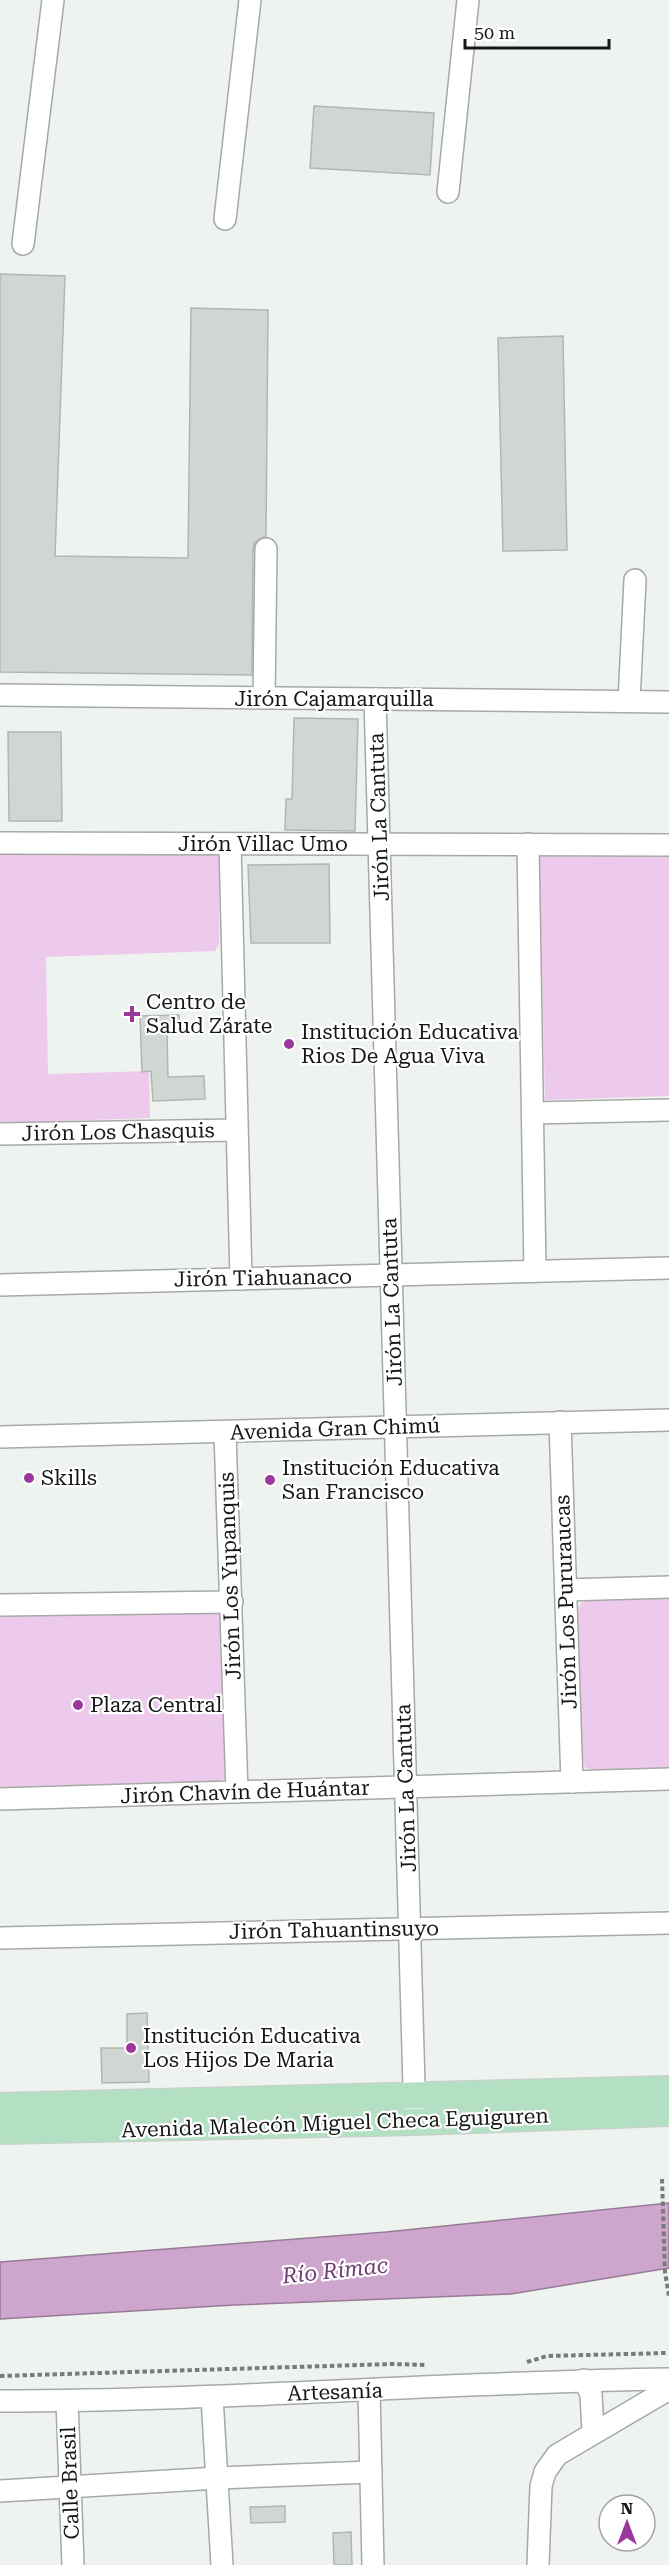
<svg xmlns="http://www.w3.org/2000/svg" width="669" height="2565" font-family="'Roboto Serif',serif">
<style>
.green{fill:#edcaec}
.water{fill:#cea5cd;stroke:#977b96;stroke-width:1.5}
.building{fill:#d0d6d2;stroke:#b1b6b3;stroke-width:1.5}
.lines{fill:none;stroke-linecap:round;stroke-linejoin:round}
.minor-casing{stroke:#a5aaa6;stroke-width:24}
.major-casing{stroke:#ccc;stroke-width:28}
.path{stroke:#787b79;stroke-width:4;stroke-dasharray:4.5 3;stroke-linecap:butt}
.minor{stroke:#fff;stroke-width:21}
.major{stroke:#b3e0c2;stroke-width:26}
.poi-dot{fill:#9b389d;stroke:#fff;stroke-width:2}
.labels{text-anchor:middle;stroke-width:4.5;stroke-linejoin:round;paint-order:stroke}
.street-label{font-size:21px;fill:#161817;stroke:#fff}
.poi-label{font-size:21px;fill:#161817;stroke:#fff;text-anchor:start}
.water-label{font-size:22px;font-style:italic;fill:#723e72;stroke:#fff}
</style>
<rect width="100%" height="100%" fill="#eef3ef"/>
<!-- green -->
<g class="green">
<polygon points="0,850 220,851 219,944 215,951 46,957 48,1074 149,1071 150,1118 0,1123"/>
<polygon points="539,856 669,857 669,1096 545,1100"/>
<polygon points="669,1597 669,1768 595,1770 585,1768 582,1758 577,1612 581,1603 590,1599"/>
<polygon points="214,1610 222,1614 227,1778 217,1781 0,1788 0,1616"/>
</g>
<!-- water -->
<polygon class="water" points="669,2203 669,2268 511,2294 234,2305 0,2319 0,2262 386,2232"/>
<!-- building -->
<g class="building">
<polygon points="314,106 434,113 430,175 310,168"/>
<polygon points="0,274 65,276 55,556 188,558 191,308 268,310 266,536 255,542 253,549 252,675 0,672"/>
<polygon points="563,336 567,550 503,551 498,338"/>
<polygon points="294,718 358,719 355,831 285,830 286,799 292,799"/>
<polygon points="8,732 61,732 62,821 9,821"/>
<polygon points="329,864 330,943 251,943 248,865"/>
<polygon points="179,1015 180,1031 167,1031 168,1077 204,1076 205,1099 153,1101 151,1071 142,1072 140,1016"/>
<polygon points="147,2013 149,2082 102,2083 101,2048 127,2048 127,2014"/>
<polygon points="285,2506 285,2522 251,2523 250,2507"/>
<polygon points="351,2532 352,2565 334,2565 333,2533"/>
</g>
<g class="lines">
<!-- minor casing -->
<g class="minor-casing">
<g id="minor">
<polyline points="448,192 468,0"/>
<polyline points="225,219 250,0"/>
<polyline points="23,244 53,0"/>
<polyline points="0,695 669,702"/>
<polyline points="264,698 266,549"/>
<polyline points="375,699 415,2122"/>
<polyline points="629,701 635,580"/>
<polyline points="0,843 669,845"/>
<polyline points="230,844 241,1279"/>
<polyline points="528,844 535,1271"/>
<polyline points="533,1113 669,1110"/>
<polyline points="0,1134 236,1130"/>
<polyline points="0,1285 669,1268"/>
<polyline points="560,1422 572,1782"/>
<polyline points="225,1433 237,1792"/>
<polyline points="0,1437 669,1420"/>
<polyline points="566,1590 669,1587"/>
<polyline points="0,1605 232,1602"/>
<polyline points="0,1799 669,1779"/>
<polyline points="0,1938 669,1923"/>
<polyline points="584,2380 591,2394 593,2432"/>
<polyline points="369,2391 373,2565"/>
<polyline points="212,2397 222,2565"/>
<path d="M0 2401C223 2401 446 2382 669 2379"/>
<polyline points="67,2401 73,2565"/>
<polyline points="0,2491 218,2478 371,2472"/>
<polyline points="538,2565 541,2486 545,2472 557,2455 669,2389"/>
</g>
</g>
<!-- major casing -->
<g class="major-casing">
<g id="major">
<polyline points="0,2106 669,2089"/>
<polyline points="0,2131 415,2122 669,2113"/>
</g>
</g>
<!-- path -->
<g class="path">
<polyline points="662,2179 665,2272 669,2296"/>
<polyline points="527,2362 547,2356 666,2353"/>
<polyline points="0,2376 392,2364 427,2365"/>
</g>
<!-- minor -->
<use href="#minor" class="minor"/>
<!-- major -->
<use href="#major" class="major"/>
</g>
<!-- markers -->
<g class="poi-dot">
<path d="M129 1005h6v6h6v6h-6v6h-6v-6h-6v-6h6z"/>
<circle cx="289" cy="1044" r="6"/>
<circle cx="29" cy="1478" r="6"/>
<circle cx="270" cy="1480" r="6"/>
<circle cx="78" cy="1705" r="6"/>
<circle cx="131" cy="2048" r="6"/>
</g>
<g class="labels">
<!-- street labels -->
<g class="street-label">
<text x="334" y="706">Jirón Cajamarquilla</text>
<text transform="translate(379 817) rotate(-92)" y="7">Jirón La Cantuta</text>
<text x="263" y="851">Jirón Villac Umo</text>
<text transform="translate(118 1132) rotate(-1)" y="7">Jirón Los Chasquis</text>
<text transform="translate(263 1278) rotate(-1)" y="7">Jirón Tiahuanaco</text>
<text transform="translate(392 1302) rotate(-92)" y="7">Jirón La Cantuta</text>
<text transform="translate(335 1429) rotate(-2)" y="7">Avenida Gran Chimú</text>
<text transform="translate(230 1576) rotate(-92)" y="7">Jirón Los Yupanquis</text>
<text transform="translate(566 1602) rotate(-92)" y="7">Jirón Los Pururaucas</text>
<text transform="translate(406 1788) rotate(-92)" y="7">Jirón La Cantuta</text>
<text transform="translate(245 1792) rotate(-2)" y="7">Jirón Chavín de Huántar</text>
<text transform="translate(334 1930) rotate(-1)" y="7">Jirón Tahuantinsuyo</text>
<text transform="translate(335 2123) rotate(-2)" y="7">Avenida Malecón Miguel Checa Eguiguren</text>
<text transform="translate(335 2392) rotate(-2)" y="7">Artesanía</text>
<text transform="translate(70 2483) rotate(-92)" y="7">Calle Brasil</text>
</g>
<!-- poi labels -->
<g class="poi-label">
<text x="146" y="1009">Centro de<tspan x="146" dy="24">Salud Zárate</tspan></text>
<text x="301" y="1039">Institución Educativa<tspan x="301" dy="24">Rios De Agua Viva</tspan></text>
<text x="282" y="1475">Institución Educativa<tspan x="282" dy="24">San Francisco</tspan></text>
<text x="41" y="1485">Skills</text>
<text x="90" y="1712">Plaza Central</text>
<text x="143" y="2043">Institución Educativa<tspan x="143" dy="24">Los Hijos De Maria</tspan></text>
</g>
<!-- water labels -->
<g class="water-label">
<text transform="translate(335 2270) rotate(-6)" y="8">Río Rímac</text>
</g>
</g>
<!-- north arrow -->
<g transform="translate(627 2523)"><circle r="28" fill="#ffffff" stroke="#a2a3a2" stroke-width="1.5"/>
<path d="M0-4.5L10 22L0 15L-10 22Z" fill="#9b389d"/>
<text y="-9" font-size="16" font-weight="bold" text-anchor="middle" fill="#161817">N</text>
</g>
<!-- scale -->
<path d="M465 39v9h144v-9" fill="none" stroke="#161817" stroke-width="3"/>
<text x="474" y="39" font-size="18" fill="#161817" stroke="#ffffff" stroke-width="4.5" paint-order="stroke">50 m</text>
</svg>
